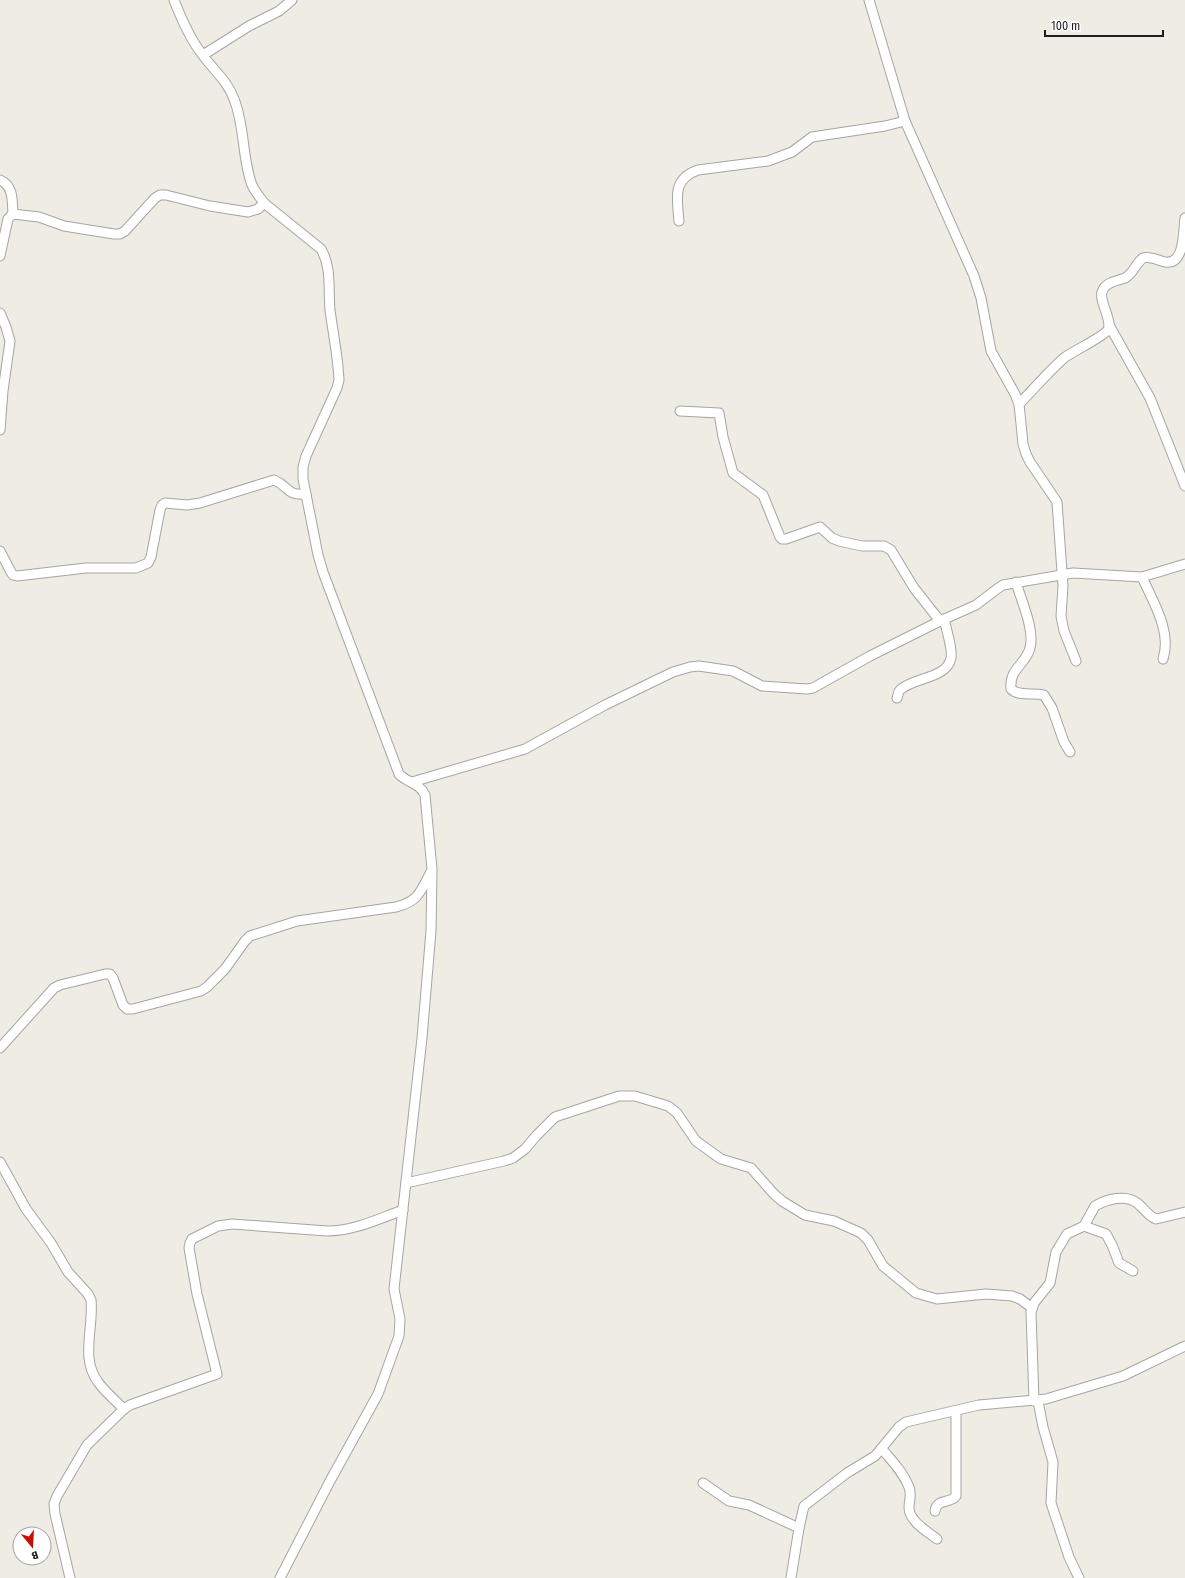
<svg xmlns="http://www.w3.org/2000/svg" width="1185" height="1578" font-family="'Fira Sans Condensed',sans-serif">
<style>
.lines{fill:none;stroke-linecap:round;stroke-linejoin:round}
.street-casing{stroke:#a5a5a5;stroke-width:11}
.street{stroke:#fff;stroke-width:9}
</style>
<rect width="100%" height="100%" fill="#efece4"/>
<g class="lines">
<!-- street casing -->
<g class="street-casing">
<g id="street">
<path d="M174 0C181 18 190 39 202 54 213 70 227 80 234 99 245 126 242 159 252 185 255 192 260 197 264 203L321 249C332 268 328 289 330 310 333 333 338 357 339 380L337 388 306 456 303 467V479L318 555 323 572 399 774C407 783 419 782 425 795L432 869 431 931 422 1038 394 1289 400 1319 399 1336 378 1394 330 1481 280 1578"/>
<polyline points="869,0 905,121 974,276 981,298 991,351 1015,394 1019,404 1023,444 1026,454 1030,462 1057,502 1063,586 1061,616 1064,631 1076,661"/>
<polyline points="203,55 249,26 279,11 292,0"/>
<path d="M0 180C14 186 12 201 13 214"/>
<path d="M679 221C677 198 672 179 698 170L768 161 792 152 812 137 885 126 905 121"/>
<polyline points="0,256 8,219 13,214 39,217 64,226 114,234 120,234 125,231 155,198 160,195 166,195 210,206 248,212 258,209 264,203"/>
<polyline points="0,313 6,327 10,341 3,391 0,430"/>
<polyline points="1109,325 1150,398 1185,486"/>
<path d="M1019 404C1034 389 1048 372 1064 358 1073 351 1103 337 1108 330 1113 321 1099 302 1102 292 1105 282 1117 281 1125 278 1133 274 1136 263 1143 258 1150 256 1157 260 1165 262 1185 265 1183 232 1185 218"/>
<polyline points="680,411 719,413 723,437 733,473 763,495 780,537 782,539 786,539 820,527 832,538 839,541 862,546 884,546 891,550 914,588 940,621"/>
<path d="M0 551 11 572 13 575 17 576 86 568H136L148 563 151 557 160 510 162 505 165 503 187 505 200 503 274 480C289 486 286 496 306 494"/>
<path d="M1142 577C1153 602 1172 631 1163 659"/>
<path d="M1016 582C1021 600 1035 630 1030 648 1025 666 1009 668 1011 689 1019 697 1034 692 1044 695L1052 708 1064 742 1070 752"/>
<path d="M897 698C898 696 898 692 900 690 913 677 947 679 951 658 953 650 946 628 944 619"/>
<polyline points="412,782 525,749 605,705 673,672 690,667 699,666 733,671 762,686 807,689 813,688 870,656 940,621 976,605 997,589 1003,585 1073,573 1142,577 1185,564"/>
<path d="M0 1048 54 988 60 985 105 974H110L113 978 123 1005 127 1009H133L201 991 207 987 225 969 245 941 250 936 297 921 396 907C419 901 420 892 431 872"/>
<path d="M0 1162 26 1209 51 1243 68 1272 88 1294 91 1300C94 1327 80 1358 98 1382 105 1392 115 1400 124 1409"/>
<polyline points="406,1183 504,1161 513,1158 525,1149 536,1136 555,1117 619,1096 635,1096 668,1106 677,1113 696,1141 721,1159 751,1168 774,1194 782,1201 805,1215 834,1221 861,1233 868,1240 883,1266 916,1293 937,1299 986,1294 1012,1296 1020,1299 1032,1308"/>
<polyline points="1084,1226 1106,1234 1112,1245 1119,1263 1133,1271"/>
<path d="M1034 1401 1031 1312 1034 1303 1050 1283 1056 1252 1067 1234 1084 1226 1095 1206C1107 1199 1126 1194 1137 1203 1144 1208 1148 1216 1156 1219L1185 1212"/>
<polyline points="1038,1401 1043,1427 1053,1462 1051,1503 1069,1557 1079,1578"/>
<path d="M882 1449C892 1461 903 1472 909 1487 912 1494 909 1500 909 1508 909 1521 928 1532 937 1539"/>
<polyline points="703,1483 729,1501 749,1505 799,1528"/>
<path d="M935 1511C937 1498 950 1504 956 1496V1411"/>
<path d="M70 1578 55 1514 54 1504 57 1496 87 1445 124 1409 130 1405 217 1374 197 1294 189 1248 190 1243 192 1239 218 1226 232 1224 327 1231C354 1231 378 1219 403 1210"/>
<polyline points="791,1578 799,1528 804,1506 847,1473 875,1456 899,1427 906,1422 979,1405 1046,1399 1123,1376 1185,1346"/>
</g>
</g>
<!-- street -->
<use href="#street" class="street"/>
</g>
<!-- north arrow -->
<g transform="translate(32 1546) rotate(162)"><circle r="19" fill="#ffffff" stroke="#a5a5a5"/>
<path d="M0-3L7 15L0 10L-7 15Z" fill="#c80d03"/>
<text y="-6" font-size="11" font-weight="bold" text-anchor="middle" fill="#1e1e1e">B</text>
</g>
<!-- scale -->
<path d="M1045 30v6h118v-6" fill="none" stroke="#1e1e1e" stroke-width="2"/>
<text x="1051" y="30" font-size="12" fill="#1e1e1e" stroke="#ffffff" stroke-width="3" paint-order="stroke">100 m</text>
</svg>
